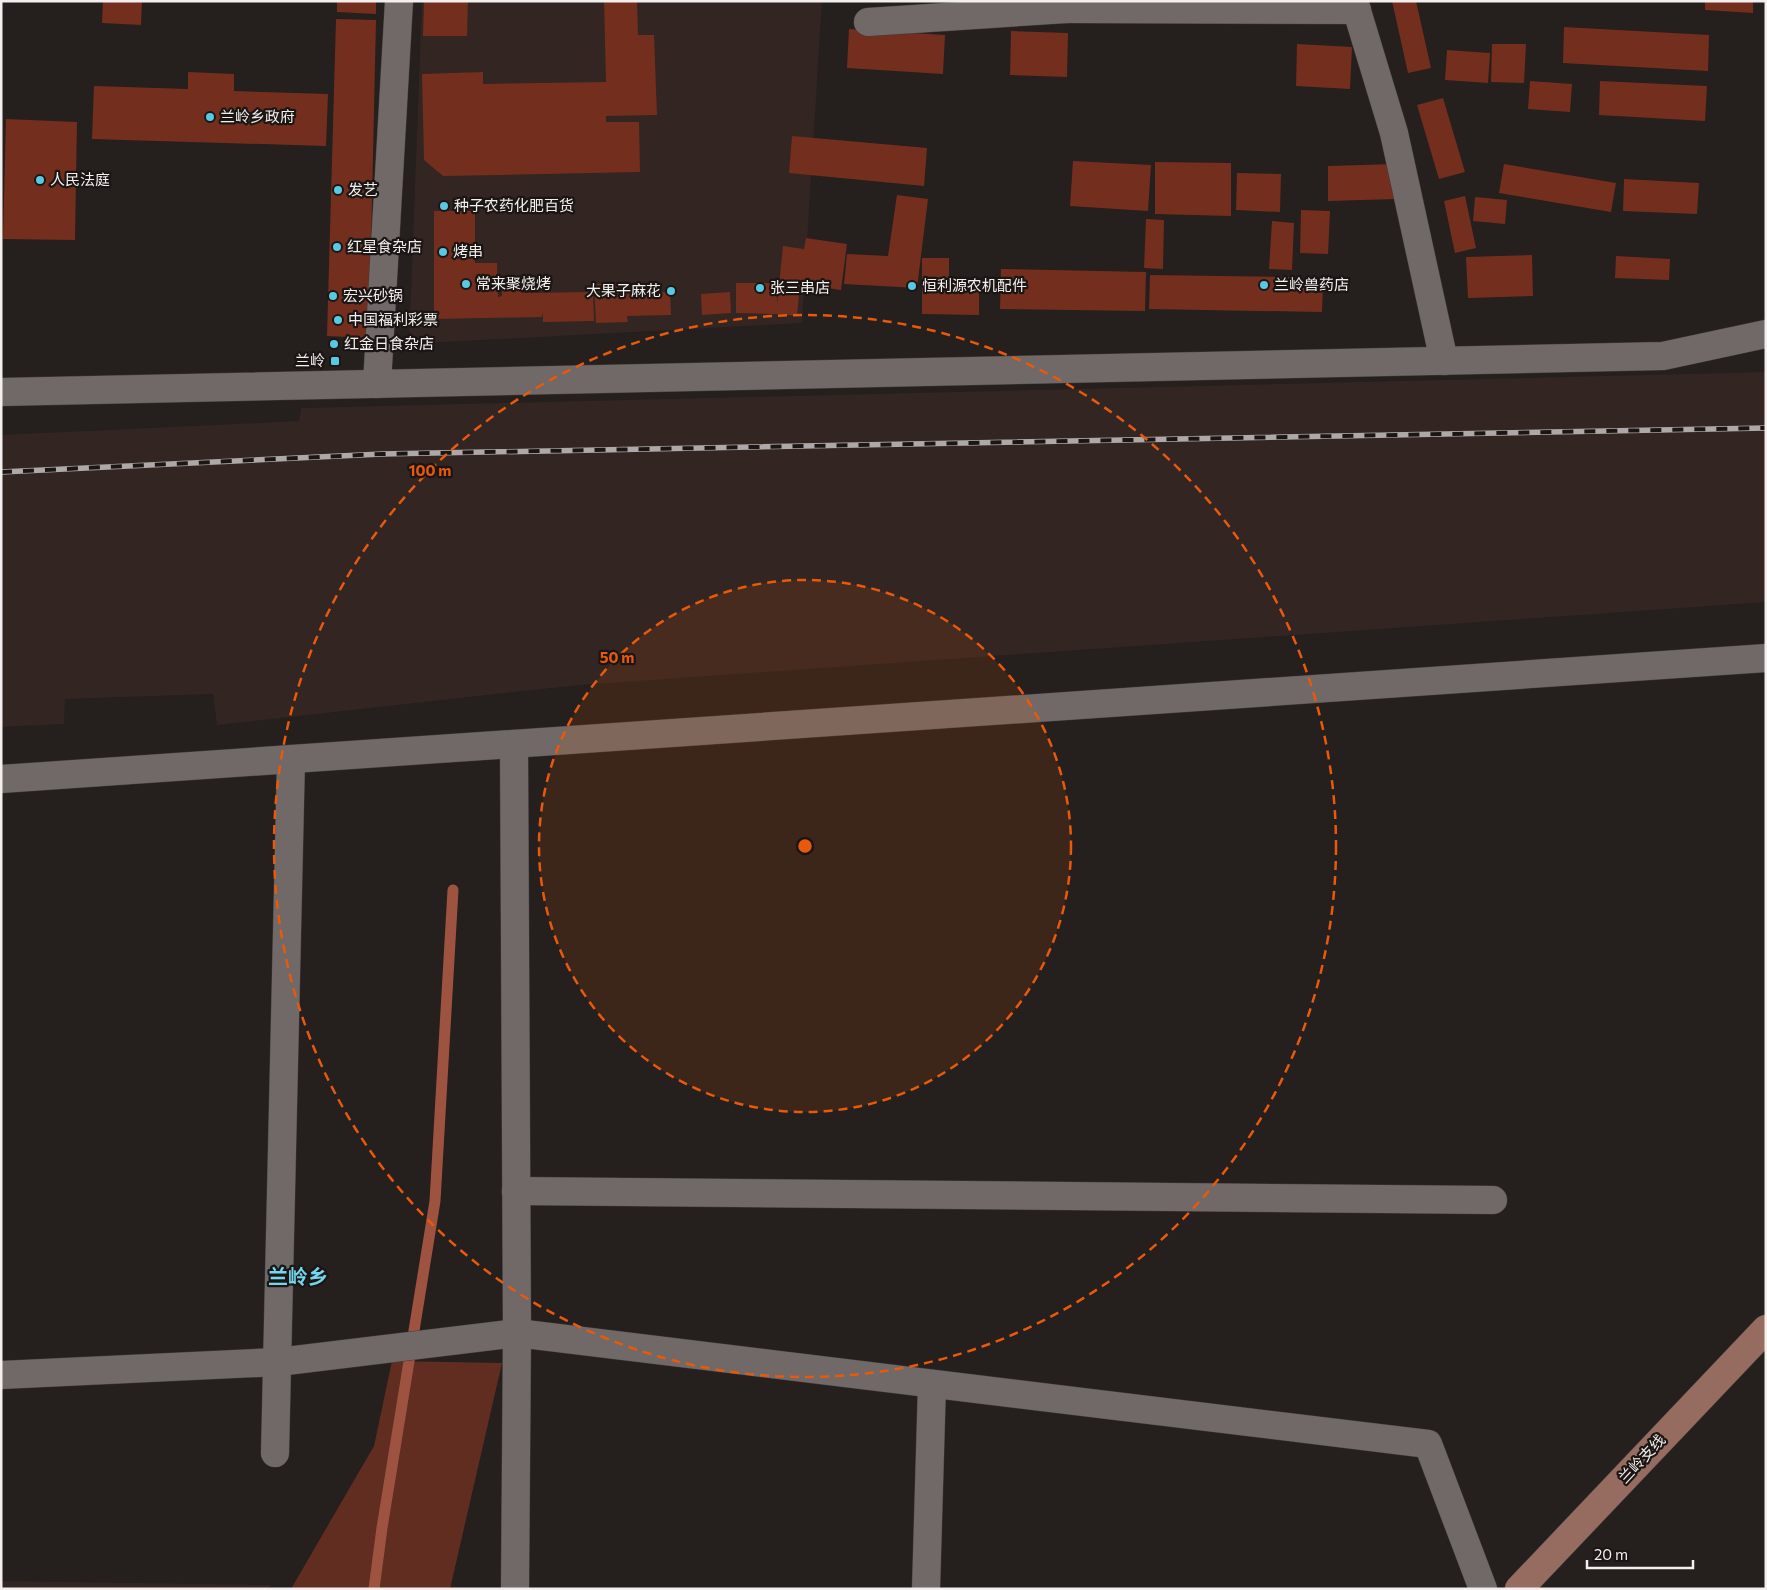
<svg xmlns="http://www.w3.org/2000/svg" width="1767" height="1590" font-family="Commissioner,'Noto Sans SC',sans-serif">
<style>
.built{fill:#322522}
.green{fill:#612d20}
.lines{fill:none;stroke-linecap:round;stroke-linejoin:round}
.stream{stroke:#9d5340;stroke-width:11}
.building{fill:#742e1d}
.minor-casing{stroke:#403c3a;stroke-width:29}
.major-casing{stroke:#403c3a;stroke-width:29}
.minor{stroke:#716967;stroke-width:28}
.major{stroke:#976c60;stroke-width:28}
.rail-casing{stroke:#aea9a8;stroke-width:5.5}
.rail{stroke:#1b1614;stroke-width:4;stroke-dasharray:11;stroke-linecap:butt}
.ring{fill:none;stroke:#e8590c;stroke-width:2.5;stroke-dasharray:9 6}
.poi-dot{fill:#58c9e3;stroke:#1b1614;stroke-width:2}
.labels{text-anchor:middle;stroke-width:4.5;stroke-linejoin:round;paint-order:stroke}
.poi-label{font-size:15px;fill:#f3efee;stroke:#1b1614;text-anchor:start}
.street-label{font-size:15px;fill:#f3efee;stroke:#1b1614}
.district-label{font-size:20px;font-weight:bold;fill:#72d7ef;stroke:#1b1614}
.centre{fill:#e8590c;stroke:#1b1614;stroke-width:2.5}
.ring-label{font-size:15px;text-anchor:middle;font-weight:bold;fill:#e8590c;stroke:#1b1614;stroke-width:4.5;stroke-linejoin:round;paint-order:stroke}
</style>
<rect width="100%" height="100%" fill="#251f1d"/>
<!-- built -->
<g class="built">
<polygon points="422,1 822,1 802,323 409,344"/>
<polygon points="1766,372 1766,602 579,685 217,725 213,694 65,699 64,724 1,727 1,435 299,421 301,408"/>
<polygon points="1,1581 270,1585 270,1589 1,1589"/>
</g>
<!-- green -->
<polygon class="green" points="392,1361 502,1363 450,1589 291,1589 374,1446"/>
<g class="lines">
<!-- stream -->
<polyline class="stream" points="374,1589 382,1528 435,1201 453,890"/>
</g>
<!-- building -->
<g class="building">
<polygon points="103,1 142,1 141,25 102,23"/>
<polygon points="337,1 376,1 376,14 337,12"/>
<polygon points="424,1 468,1 467,36 423,36"/>
<polygon points="604,1 637,1 638,35 654,35 657,115 606,116 606,122 639,122 640,172 443,176 424,160 422,74 483,72 483,84 606,82"/>
<polygon points="1392,1 1416,1 1431,68 1408,73"/>
<polygon points="1705,1 1753,1 1753,13 1705,10"/>
<polygon points="336,19 376,20 369,338 327,336"/>
<polygon points="1564,27 1709,35 1708,71 1563,63"/>
<polygon points="849,29 945,35 943,74 847,68"/>
<polygon points="1011,31 1068,33 1067,77 1010,75"/>
<polygon points="1297,44 1352,47 1350,89 1296,86"/>
<polygon points="1492,44 1526,44 1524,83 1491,82"/>
<polygon points="1447,50 1490,53 1488,83 1445,80"/>
<polygon points="188,72 234,74 234,91 328,94 326,146 92,139 94,86 188,89"/>
<polygon points="1530,81 1572,84 1570,112 1528,109"/>
<polygon points="1600,81 1707,86 1705,121 1599,115"/>
<polygon points="1443,98 1465,172 1439,179 1417,105"/>
<polygon points="6,119 77,122 75,240 3,239"/>
<polygon points="792,136 927,148 924,186 789,173"/>
<polygon points="1073,161 1151,165 1148,211 1070,206"/>
<polygon points="1155,162 1231,163 1231,216 1155,214"/>
<polygon points="1396,164 1397,199 1328,201 1328,166"/>
<polygon points="1504,164 1616,183 1611,212 1499,193"/>
<polygon points="1237,173 1281,174 1280,212 1236,210"/>
<polygon points="1624,179 1699,183 1697,214 1623,211"/>
<polygon points="897,195 928,199 917,288 844,284 847,254 888,256"/>
<polygon points="1465,196 1476,248 1455,253 1444,201"/>
<polygon points="1475,197 1507,200 1505,224 1473,221"/>
<polygon points="1301,210 1330,211 1328,254 1300,253"/>
<polygon points="434,211 475,211 475,263 497,263 498,297 502,296 502,278 522,277 523,293 593,292 594,321 543,322 543,312 542,317 434,319"/>
<polygon points="1146,219 1164,220 1163,269 1144,268"/>
<polygon points="1272,221 1294,223 1292,270 1269,269"/>
<polygon points="806,238 847,244 841,290 800,284 797,316 776,314 736,313 736,283 777,283 777,305 783,246 804,249"/>
<polygon points="1532,255 1533,296 1468,298 1466,257"/>
<polygon points="1616,256 1670,259 1669,280 1615,278"/>
<polygon points="922,258 949,258 949,283 979,284 979,315 922,314"/>
<polygon points="1001,269 1146,272 1145,311 1000,309"/>
<polygon points="1150,275 1290,277 1291,284 1323,285 1322,312 1149,309"/>
<polygon points="626,283 626,293 670,292 671,315 627,316 628,322 596,323 594,284"/>
<polygon points="730,292 731,313 702,315 701,294"/>
</g>
<g class="lines">
<!-- minor casing -->
<g class="minor-casing">
<g id="minor">
<polyline points="1354,1 1394,133 1444,361"/>
<polyline points="1067,9 1357,10"/>
<polyline points="868,22 1067,9 1067,1"/>
<polyline points="377,384 399,1"/>
<polyline points="1,392 1663,356 1766,334"/>
<polyline points="514,744 517,1333 515,1589"/>
<polyline points="1,779 1766,658"/>
<polyline points="516,1191 1493,1200"/>
<polyline points="1,1375 278,1362 517,1333 1428,1444 1483,1589"/>
<polyline points="275,1453 291,759"/>
<polyline points="926,1589 932,1384"/>
</g>
</g>
<!-- major casing -->
<g class="major-casing">
<polyline id="major" points="1519,1589 1766,1329"/>
</g>
<!-- minor -->
<use href="#minor" class="minor"/>
<!-- major -->
<use href="#major" class="major"/>
<!-- rail casing -->
<g class="rail-casing">
<polyline id="rail" points="1,472 382,454 1766,428"/>
</g>
<!-- rail -->
<use href="#rail" class="rail"/>
</g>
<!-- distance rings -->
<circle cx="805" cy="846" r="266" fill="#e8590c" fill-opacity=".12"/>
<g class="ring">
<circle cx="805" cy="846" r="266"/>
<circle cx="805" cy="846" r="531"/>
</g>
<!-- markers -->
<g class="poi-dot">
<circle cx="210" cy="117" r="5"/>
<circle cx="40" cy="180" r="5"/>
<circle cx="338" cy="190" r="5"/>
<circle cx="444" cy="206" r="5"/>
<circle cx="337" cy="247" r="5"/>
<circle cx="443" cy="252" r="5"/>
<circle cx="466" cy="284" r="5"/>
<circle cx="1264" cy="285" r="5"/>
<circle cx="912" cy="286" r="5"/>
<circle cx="760" cy="288" r="5"/>
<circle cx="671" cy="291" r="5"/>
<circle cx="333" cy="296" r="5"/>
<circle cx="338" cy="320" r="5"/>
<circle cx="334" cy="344" r="5"/>
<rect x="330" y="356" width="10" height="10" rx="2.5"/>
</g>
<g class="labels">
<!-- poi labels -->
<g class="poi-label">
<text x="220" y="122">兰岭乡政府</text>
<text x="50" y="185">人民法庭</text>
<text x="348" y="195">发艺</text>
<text x="454" y="211">种子农药化肥百货</text>
<text x="347" y="252">红星食杂店</text>
<text x="453" y="257">烤串</text>
<text x="476" y="289">常来聚烧烤</text>
<text x="1274" y="290">兰岭兽药店</text>
<text x="922" y="291">恒利源农机配件</text>
<text x="770" y="293">张三串店</text>
<text x="661" y="296" text-anchor="end">大果子麻花</text>
<text x="343" y="301">宏兴砂锅</text>
<text x="348" y="325">中国福利彩票</text>
<text x="344" y="349">红金日食杂店</text>
<text x="325" y="366" text-anchor="end">兰岭</text>
</g>
<!-- street labels -->
<g class="street-label">
<text transform="translate(1642 1459) rotate(-47)" y="5">兰岭支线</text>
</g>
<!-- district labels -->
<g class="district-label">
<text x="298" y="1284">兰岭乡</text>
</g>
</g>
<circle cx="805" cy="846" r="8" class="centre"/>
<g class="ring-label">
<text x="430" y="476">100 m</text>
<text x="617" y="663">50 m</text>
</g>
<!-- border -->
<rect width="1767" height="1590" fill="none" stroke="#f3efee" stroke-width="5"/>
<!-- scale -->
<path d="M1587 1560v8h106v-8" fill="none" stroke="#f3efee" stroke-width="2.5"/>
<text x="1594" y="1560" font-size="15" fill="#f3efee" stroke="#1b1614" stroke-width="4" paint-order="stroke">20 m</text>
</svg>
